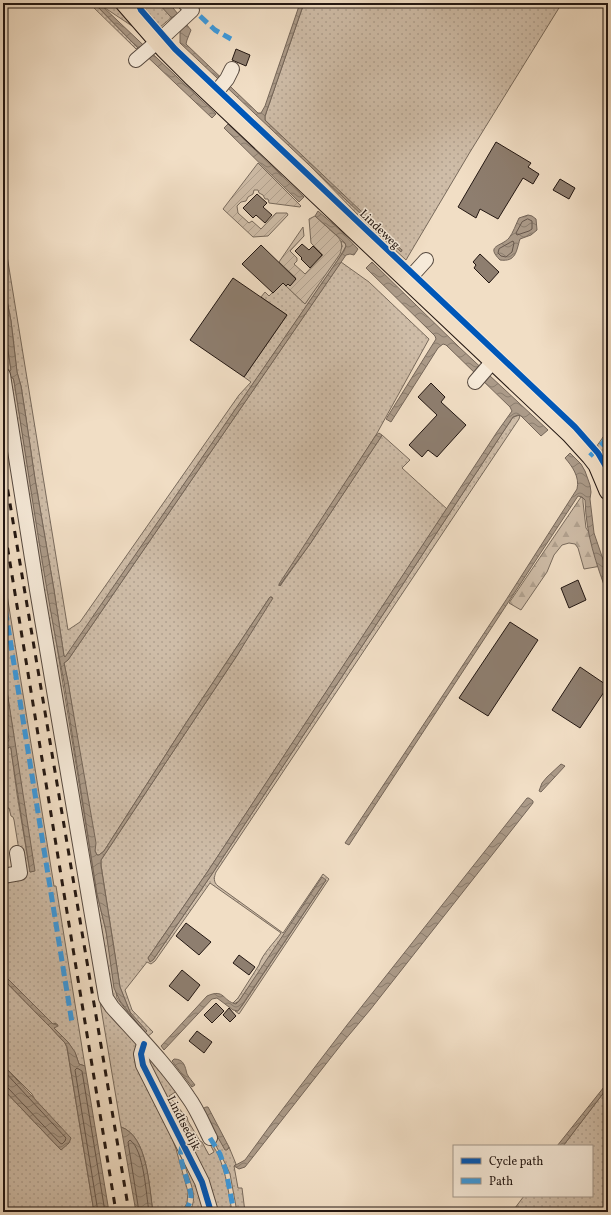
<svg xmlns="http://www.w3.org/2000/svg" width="611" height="1215" font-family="Vollkorn,serif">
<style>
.grass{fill:url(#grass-dots);stroke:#786a5c}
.forest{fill:url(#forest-firs);stroke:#786a5c}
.garden{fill:url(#garden-furrows);stroke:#786a5c}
.water{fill:url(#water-waves);stroke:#756659}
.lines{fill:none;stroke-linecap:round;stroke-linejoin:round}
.shore{stroke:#67584d;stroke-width:1}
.building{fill:#8e7e6f;stroke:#231712}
.minor-casing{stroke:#56493f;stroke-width:16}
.major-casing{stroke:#231712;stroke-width:19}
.minor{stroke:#f6ead9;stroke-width:14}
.major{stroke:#f1dec5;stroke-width:17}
.rail{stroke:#231712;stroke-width:3;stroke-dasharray:7 7;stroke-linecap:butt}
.quiet{stroke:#3c9ade;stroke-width:5;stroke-dasharray:10 5;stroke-linecap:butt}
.cycleway-casing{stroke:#f6ead9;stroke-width:8}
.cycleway{stroke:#0057b8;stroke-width:6}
.labels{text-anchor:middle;stroke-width:3;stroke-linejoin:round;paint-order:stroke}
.street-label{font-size:12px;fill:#231712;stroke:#f6ead9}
</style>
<defs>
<pattern id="grass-dots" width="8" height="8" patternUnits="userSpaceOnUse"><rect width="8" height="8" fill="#cebca7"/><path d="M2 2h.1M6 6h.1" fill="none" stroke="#b1a18f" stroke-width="1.8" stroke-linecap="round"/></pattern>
<pattern id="forest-firs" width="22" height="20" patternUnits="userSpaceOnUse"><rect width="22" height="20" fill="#cebca7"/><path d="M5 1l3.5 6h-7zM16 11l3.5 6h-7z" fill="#b1a18f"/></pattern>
<pattern id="garden-furrows" width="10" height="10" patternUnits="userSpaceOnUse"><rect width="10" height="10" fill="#cebca7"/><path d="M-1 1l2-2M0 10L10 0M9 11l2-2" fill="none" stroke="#b1a18f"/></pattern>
<pattern id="water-waves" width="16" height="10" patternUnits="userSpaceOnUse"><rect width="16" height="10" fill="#ab9a88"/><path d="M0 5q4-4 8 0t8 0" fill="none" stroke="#8b7d6e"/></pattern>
</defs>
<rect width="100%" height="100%" fill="#f1dec5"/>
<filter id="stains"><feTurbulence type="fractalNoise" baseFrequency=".005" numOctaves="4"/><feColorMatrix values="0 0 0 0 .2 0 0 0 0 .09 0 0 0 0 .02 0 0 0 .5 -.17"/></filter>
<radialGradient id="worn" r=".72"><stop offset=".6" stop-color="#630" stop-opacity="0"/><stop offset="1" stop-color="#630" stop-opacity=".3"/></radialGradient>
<!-- grass -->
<g class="grass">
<polygon points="89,3 94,3 138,48 136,49"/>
<polygon points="99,3 116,3 144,34 102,6"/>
<polygon points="140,3 158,3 172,17 159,28 143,9"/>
<polygon points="304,3 562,3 470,152 406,260 362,219 265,120 265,116"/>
<polygon points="3,231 68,630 80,622 239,395 251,382 244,377 287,315 261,297 265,292 269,296 272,293 273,293 283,283 305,304 342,247 341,241 345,243 346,246 338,260 66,657 64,656 54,590 35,479 26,418 21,386 17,372 11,321 3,280"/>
<path d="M341 262 369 282 429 339 376 435 280 586 310 544 382 435 410 460 402 468 447 509 208 871 148 958 150 961 153 960 212 874 501 435 513 417 520 415 519 419 216 872C214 877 213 882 218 886L283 933 323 874 329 879 239 1014 235 1011H238L242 1006 326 880 239 1001 234 1004 233 1003 238 998 259 965C262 954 275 942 281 933L210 883 155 961 151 964 147 962 125 990 132 1010 153 1032 147 1037 113 1005 29 506 10 377 13 378 14 381 97 894 106 931 117 998 123 1006 145 1033 130 1012 120 987 101 865V860L236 657 272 597H270L186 723 104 851 99 855H97L95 851 68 682 64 663 68 660Z"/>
<polygon points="3,318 11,370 10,373 6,374 3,348"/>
<polygon points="608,430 608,450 601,461 594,450"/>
<polygon points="3,570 54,886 56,886 85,1066 79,1064 76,1055 68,1042 54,1028 56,1023 53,1024 3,974 3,879 23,875 14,820 13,817 11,816 9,808 3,809 3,755 9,747 11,748 17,794 30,872 34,871 3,665"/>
<polygon points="3,979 51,1028 65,1043 67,1048 94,1212 3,1212 3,1089 61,1150 32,1094 3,1065"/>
<path d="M99 996 136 1039 176 1149 188 1192 187 1203 183 1210 186 1212H153C149 1188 148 1136 121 1127Z"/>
<path d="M147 1054 177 1091 169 1096 182 1112 187 1117 188 1121 200 1141 202 1142 209 1155 214 1152 210 1144H212C225 1163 228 1189 232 1212H215L147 1065Z"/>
<polygon points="608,1087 608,1212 512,1212 524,1196 592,1196 592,1146 563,1146"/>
<polygon points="200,1109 228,1149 229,1147 236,1164 234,1166 238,1188 242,1188 245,1212 237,1212 230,1174 226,1165 198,1111"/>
<path d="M184 1156 207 1212H189C202 1194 183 1174 184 1156Z"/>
</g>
<!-- forest -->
<polygon class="forest" points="581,497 583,498 583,502 586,528 593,538 601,566 584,569 578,548 575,544 569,543 562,545 554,555 547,572 521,610 509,603"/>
<!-- garden -->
<g class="garden">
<polygon points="258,163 301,206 300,207 269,203 268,199 265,199 263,195 259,193 258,190 254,190 253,194 248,197 246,201 241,202 237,206 238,213 249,223 252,221 261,229 276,213 287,213 288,215 268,236 253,237 223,209"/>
<path d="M315 216 338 237C343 243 342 247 340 254L305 304 286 286 288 284 290 286 296 278 279 262 303 227 304 236 290 251 297 258V261L294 264 305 274 323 255 311 243 309 219Z"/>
</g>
<!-- water -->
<g class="water">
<polygon points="94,3 99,3 216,114 212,118 138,48"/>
<polygon points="158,3 169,3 191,30 187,40 186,44 258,113 261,113 265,106 300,3 304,3 265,116 265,120 402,250 401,252 180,43 180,27"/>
<polygon points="228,124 304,197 299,202 224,128"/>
<path d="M318 211 340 230 358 249 354 255 350 254 346 255 68 660 64 663 68 682 96 843 95 851 97 855H99L104 851 186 723 270 597 273 598 236 657 101 860V866L120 987 130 1012 147 1031 145 1033 120 1001 114 988 106 931 97 894 64 682C44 583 30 482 14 381L13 378 10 377 8 373 11 370 3 318V280L11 321 17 372 21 386 26 418 35 479 54 590 64 656 65 657 344 251 346 246 345 243 315 216Z"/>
<path d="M528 215 532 216 536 219 537 230 531 235 520 239C516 252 516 262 500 260 485 245 501 247 509 238 513 233 516 224 519 218Z"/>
<polygon points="372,262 459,347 548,430 541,436 521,416 518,415 513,417 212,874 153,960 150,962 148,958 208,871 497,432 512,411 510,407 446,345 443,344 438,348 391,422 386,419 436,339 435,336 366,268"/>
<polygon points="379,433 382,435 381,437 310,544 279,586 279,584 376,435"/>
<path d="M570 453 581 464 585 471 590 485 591 492 590 499 594 533 608 574V596C596 563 586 535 585 500L582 497 578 496 349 845 345 843 506 600 577 489C580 477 572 466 565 458Z"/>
<polygon points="3,665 35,871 30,872 12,757 11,748 9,747 3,755 3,749 9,740 4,711"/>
<polygon points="561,764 565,766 541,792 539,791 542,783 547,777"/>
<polygon points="527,798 529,798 533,801 533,803 370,1010 344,1041 249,1162 245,1167 239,1169 234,1166 245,1160 272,1123 347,1025"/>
<path d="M322 877 326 880 238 1011 233 1010 217 998 212 999 164 1050 161 1046 207 996C225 988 222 1001 236 1004L239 1001Z"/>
<polygon points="3,974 53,1024 57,1024 58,1026 54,1028 68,1042 75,1052 79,1064 85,1066 109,1212 94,1212 67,1047 65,1043 51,1028 3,979"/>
<path d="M174 1059C184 1059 185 1066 187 1074 189 1078 193 1082 195 1085L192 1087 172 1061Z"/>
<polygon points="3,1065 71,1138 69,1143 61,1150 3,1089"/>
<polygon points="608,1082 608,1087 563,1146 557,1146"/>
<polygon points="206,1107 208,1107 229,1147 227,1150 225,1150 202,1109"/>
<path d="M121 1127C148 1136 149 1188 153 1212H136Z"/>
</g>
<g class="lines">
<!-- shore -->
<g class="shore">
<polygon points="528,219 532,221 532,229 529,231 517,235 516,233 522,222"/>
<polygon points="511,242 513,241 514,243 512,252 506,257 501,256 498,253 499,249"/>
<polyline points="3,1070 66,1138 65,1141 62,1144 60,1143 8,1088 3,1086"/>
<polyline points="98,1212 75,1070 77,1068 82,1071 105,1212"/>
<path d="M139 1212 128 1142 130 1140C144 1150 146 1194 149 1212"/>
</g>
</g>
<!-- building -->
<g class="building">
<polygon points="236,49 250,55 246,66 232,60"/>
<polygon points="496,142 531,163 528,167 539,174 533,184 523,178 498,219 480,209 476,218 458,207"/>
<polygon points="560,179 575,188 569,199 553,190"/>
<polygon points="257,194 267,203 263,207 272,215 265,223 256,215 253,218 243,208"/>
<polygon points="302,244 309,250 313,246 322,255 310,268 301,259 302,258 295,251"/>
<polygon points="261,245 296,279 290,286 288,284 286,286 283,283 273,293 242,264"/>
<polygon points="480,254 499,272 489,283 474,268 476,265 473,262"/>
<polygon points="233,278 287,315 244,377 190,340"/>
<polygon points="431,383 445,397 441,402 466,425 437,457 428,450 422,457 409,445 437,415 418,397"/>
<polygon points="578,580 586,600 569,608 561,588"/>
<polygon points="510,622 538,640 488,716 459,698"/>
<polygon points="580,667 608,686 580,728 552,710"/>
<polygon points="186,923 211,942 199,955 176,936"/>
<polygon points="239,955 255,967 249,975 233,963"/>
<polygon points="182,970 200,985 188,1001 169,986"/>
<polygon points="216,1003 224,1011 212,1023 204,1015"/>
<polygon points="229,1008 236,1016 230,1022 223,1015"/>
<polygon points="197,1031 212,1042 204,1053 189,1041"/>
</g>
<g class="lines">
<!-- minor casing -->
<g class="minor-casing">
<g id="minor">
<polyline points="136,60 164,36 192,10 185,3"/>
<polyline points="213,96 227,79 232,69"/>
<polyline points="407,281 426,260"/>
<path d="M3 375 37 590 106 998 112 1007C138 1036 166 1064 188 1097 197 1109 203 1124 210 1138"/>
<polyline points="475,382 493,361"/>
<polyline points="3,876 20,873 17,853"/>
<polyline points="144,1044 141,1054 143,1065 202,1182 211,1212"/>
</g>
</g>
<!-- major casing -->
<g class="major-casing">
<polyline id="major" points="124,3 164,49 191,76 570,434 590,456 597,465 608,491"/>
</g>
<!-- minor -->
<use href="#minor" class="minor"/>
<!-- major -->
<use href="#major" class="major"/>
<!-- rail -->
<g class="rail">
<polyline points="3,462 129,1212"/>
<polyline points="3,520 116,1212"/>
</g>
<!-- quiet -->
<g class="quiet">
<polyline points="200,16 215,30 231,39"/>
<polyline points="590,456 603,443 608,435"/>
<polyline points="3,596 72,1023"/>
<polyline points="210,1138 220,1154 226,1171 234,1212"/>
<path d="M183 1145C175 1155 190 1183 191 1196L190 1202 186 1211"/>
</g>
<!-- cycleway casing -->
<g class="cycleway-casing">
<g id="cycleway">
<polyline points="138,3 141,10 175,49 575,427 598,453 608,470"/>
<polyline points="144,1044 141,1054 143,1065 202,1182 211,1212"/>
</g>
</g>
<!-- cycleway -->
<use href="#cycleway" class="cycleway"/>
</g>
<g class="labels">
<!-- street labels -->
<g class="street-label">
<text transform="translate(380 229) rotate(44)" y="4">Lindeweg</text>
<text transform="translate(184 1123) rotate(63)" y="4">Lindtsedijk</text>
</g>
</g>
<!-- margin -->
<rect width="611" height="1215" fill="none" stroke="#f1dec5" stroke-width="16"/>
<rect x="4" y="4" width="603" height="1207" fill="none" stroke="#231712" stroke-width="2"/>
<rect x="8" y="8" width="595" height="1199" fill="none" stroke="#231712"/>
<!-- legend -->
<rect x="453" y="1145" width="140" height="52" fill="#f6ead9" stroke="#a29689"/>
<rect x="461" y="1158" width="20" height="6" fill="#0057b8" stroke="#a29689"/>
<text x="489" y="1165" font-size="12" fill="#231712">Cycle path</text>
<rect x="461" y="1178" width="20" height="6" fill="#3c9ade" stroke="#a29689"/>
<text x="489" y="1185" font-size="12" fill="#231712">Path</text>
<rect width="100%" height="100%" filter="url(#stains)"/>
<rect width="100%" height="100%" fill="url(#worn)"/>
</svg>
